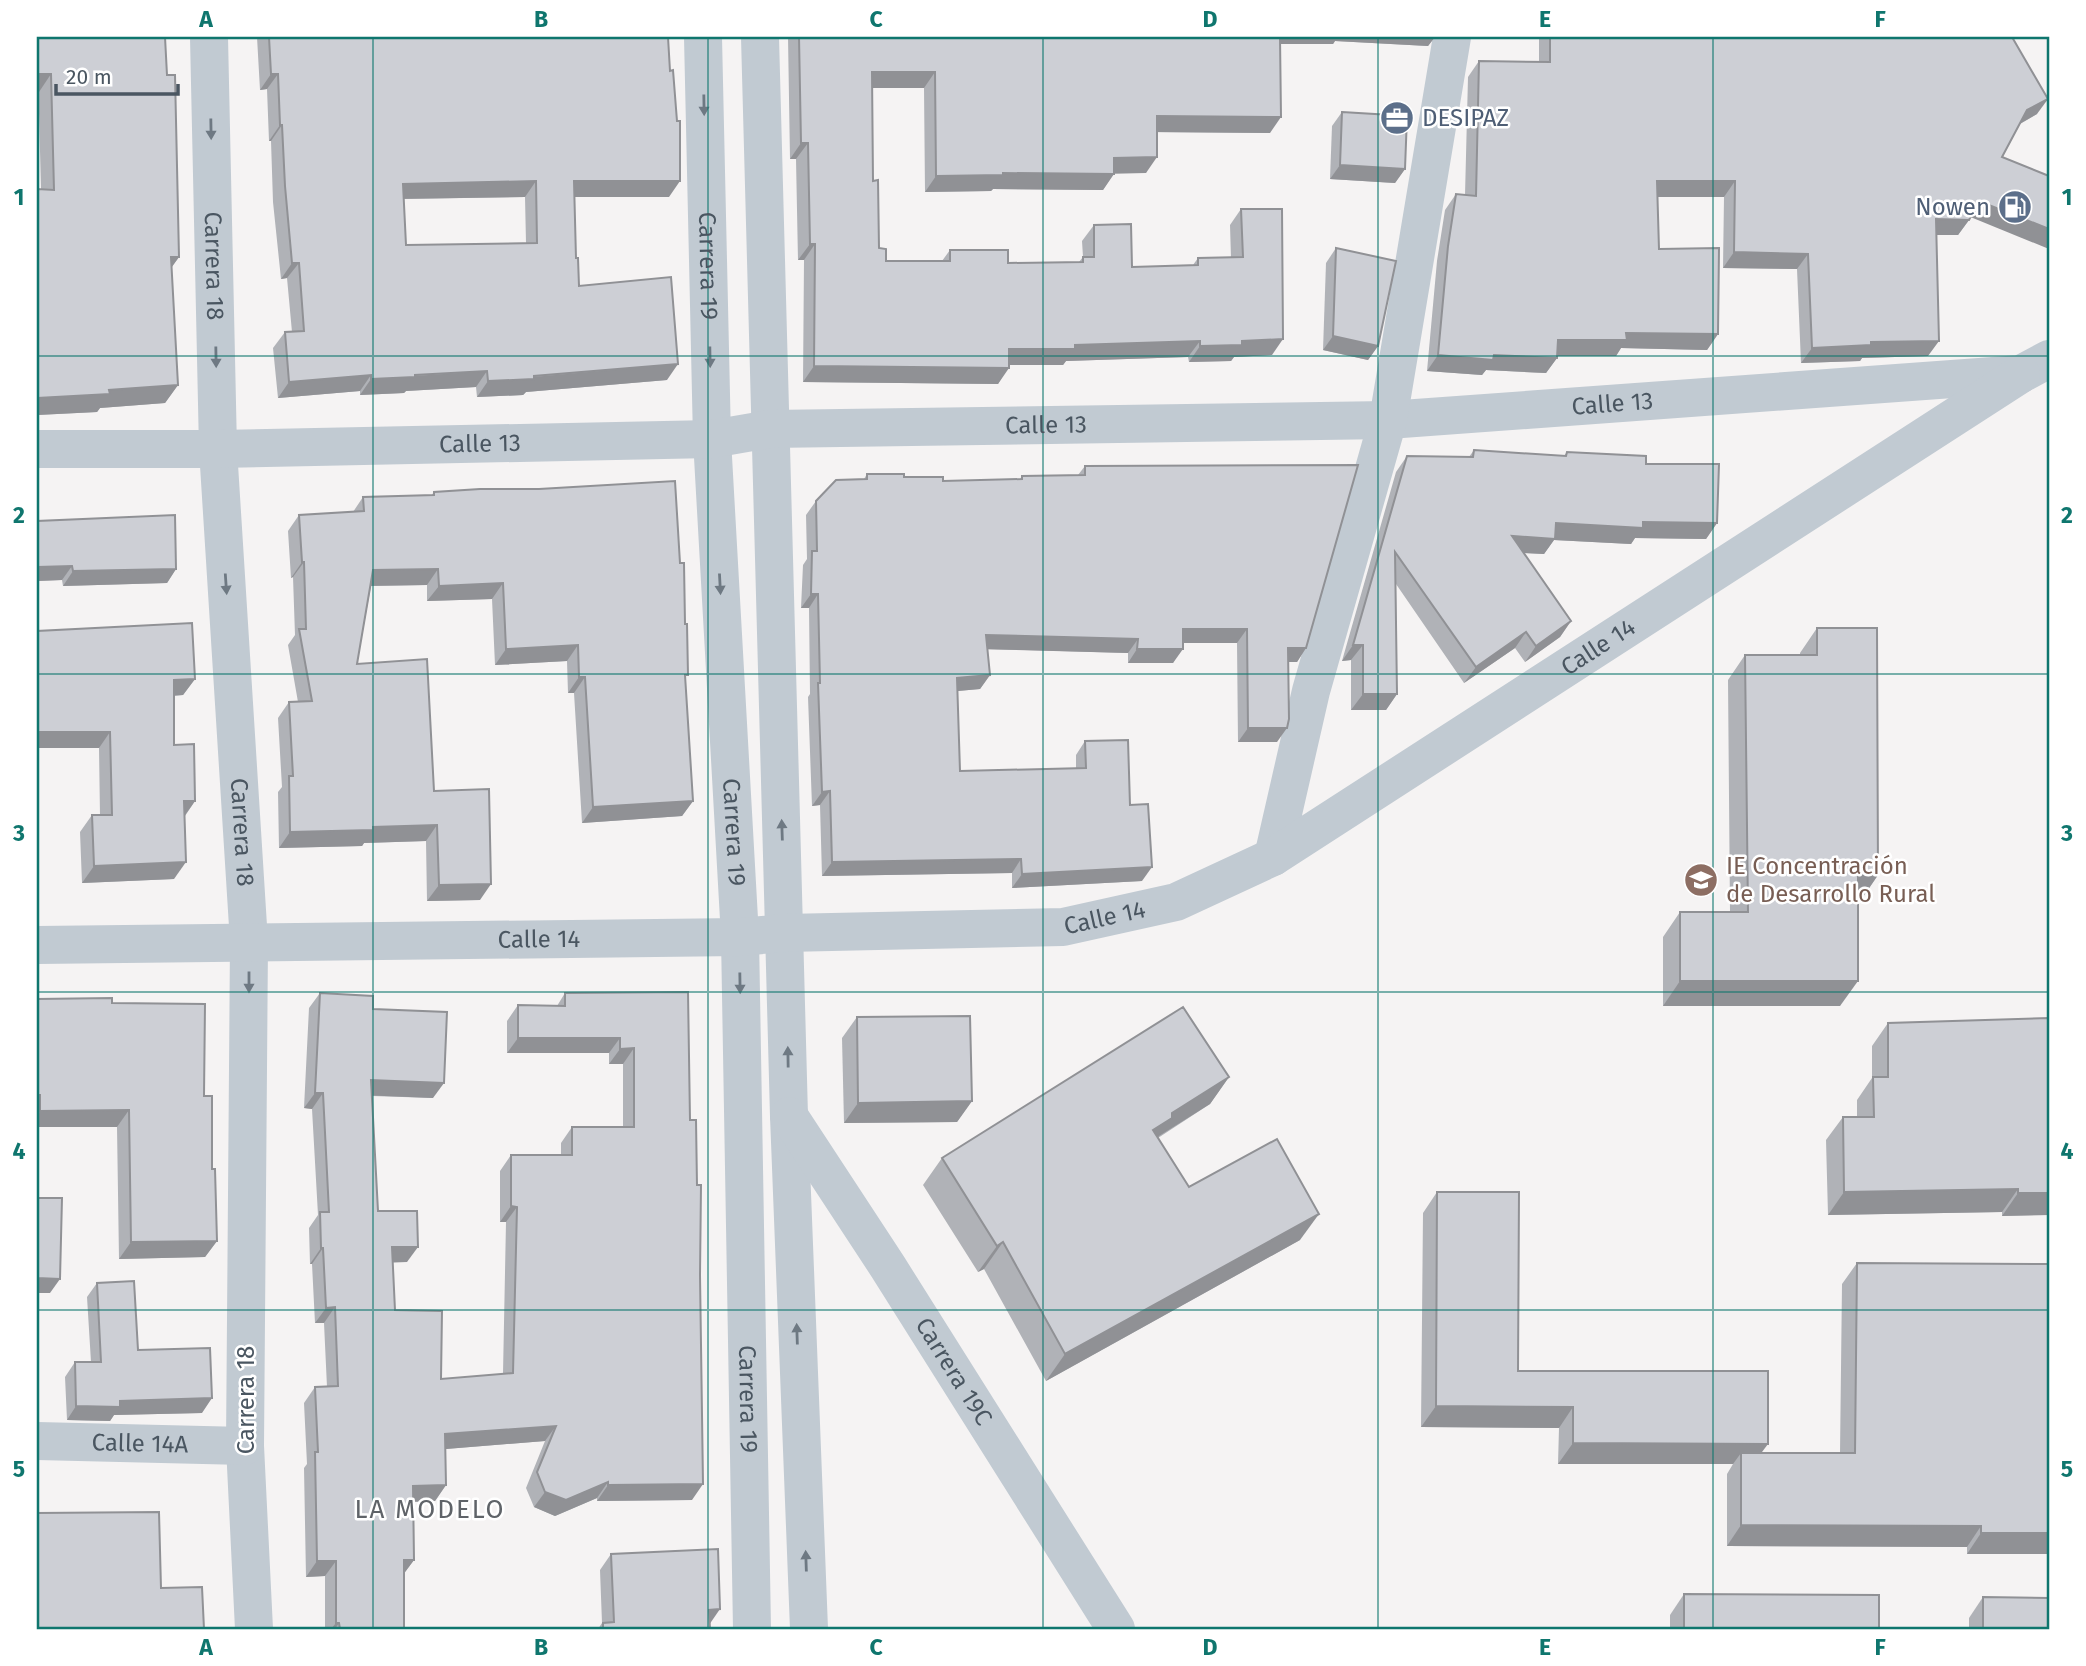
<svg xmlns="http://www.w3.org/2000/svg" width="2086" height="1666" font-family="'Fira Sans',sans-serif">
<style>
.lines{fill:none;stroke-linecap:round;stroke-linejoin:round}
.street{stroke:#c1cad2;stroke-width:38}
.wall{fill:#b0b2b7;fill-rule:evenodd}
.shaded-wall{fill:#909195}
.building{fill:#cdcfd5;stroke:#909195;stroke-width:2;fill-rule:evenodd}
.oneway{fill:#6e7983}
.grid{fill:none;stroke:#0f766e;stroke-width:2;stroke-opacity:0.55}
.labels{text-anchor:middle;stroke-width:5;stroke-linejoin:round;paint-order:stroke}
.service-label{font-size:24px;fill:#4e5e75;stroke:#fff;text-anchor:start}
.street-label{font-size:24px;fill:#4a5661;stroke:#fff}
.education-label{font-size:24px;fill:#785e54;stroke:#fff;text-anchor:start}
.neighbourhood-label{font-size:26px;letter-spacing:2px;fill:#5f6368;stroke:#fff}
.neatline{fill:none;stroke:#0f766e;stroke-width:2.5}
.grid-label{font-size:23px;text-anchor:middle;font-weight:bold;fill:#0f766e}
</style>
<rect width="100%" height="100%" fill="#f5f3f3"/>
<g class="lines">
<!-- street -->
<g class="street">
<path id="s1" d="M209 37 218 449 249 942 245 1446 254 1629"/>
<path id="s2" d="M703 37 712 439 740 937 752 1629"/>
<polyline points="760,37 789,1116 809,1629"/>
<path id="s3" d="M37 449H218L712 439 770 429 1388 420 2021 374 2049 359"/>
<polyline points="1273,857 1311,691 1388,420 1452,37"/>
<path id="s4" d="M37 945 740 937 785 933 1063 927 1176 902 1273 857 2021 374"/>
<path id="s5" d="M789 1116 888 1267 1116 1629"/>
<path id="s6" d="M37 1441 245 1446"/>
</g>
</g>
<!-- wall -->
<g class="wall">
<polygon points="37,37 179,257 171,268 178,385 165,403 100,408 97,412 37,415 37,189 41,189"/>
<path d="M257 37H668L669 197H574L576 258 579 286 667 380 526 392 523 395 477 397 476 387 406 391 404 393 360 395V391L278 398 273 348 285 332H292L287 278 281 279 273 202 271 141H269L267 89 260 90ZM525 197 526 243 406 245 404 199Z"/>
<polygon points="788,37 1435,37 1428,46 1335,41 1333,44 1281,44 1270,133 1157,132 1146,173 1114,173 1103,190 993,189 991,191 925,192 924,88 872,88 873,181 879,248 886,261 942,261 950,250 1008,263 1079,262 1083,257 1082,241 1094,225 1132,267 1193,265 1198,258 1231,258 1230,225 1241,209 1272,355 1234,357 1231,361 1189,362 1188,357 1066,361 1063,365 1009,365 998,384 803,382 804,260 798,260 796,159 790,159"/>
<polygon points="1539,37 2012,37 2037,114 2020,124 1969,220 1958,235 1936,235 1928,356 1862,358 1860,361 1801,363 1797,269 1723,268 1724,197 1657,197 1659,249 1718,334 1707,350 1621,348 1616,356 1557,356 1557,358 1546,373 1486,370 1482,375 1427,371 1437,261 1445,210 1456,194 1465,195 1468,77 1479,61 1539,62"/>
<polygon points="1342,112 1405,169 1395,183 1330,179 1332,126"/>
<polygon points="1336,248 1378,346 1368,360 1323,350 1326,263"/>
<polygon points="1474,450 1564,456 1567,452 1646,464 1717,523 1706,539 1635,538 1631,544 1554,540 1544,554 1524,553 1571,621 1560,637 1525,662 1515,648 1464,683 1396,584 1397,694 1386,710 1351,710 1351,660 1342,661 1396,472 1407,456 1469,457"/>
<polygon points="1085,466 1306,648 1297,662 1288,662 1277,742 1238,742 1237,643 1183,643 1173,663 1128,663 1128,653 987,649 990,675 980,689 957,691 960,771 1076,769 1076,755 1085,741 1130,805 1142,881 1012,888 1012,873 822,876 820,805 812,806 808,697 810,694 809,608 801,608 803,565 807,559 806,515 816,501 864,479 867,474 943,481 1020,479 1022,476 1078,475"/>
<polygon points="434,492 685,679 693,801 682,816 582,823 574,693 568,693 567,661 495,665 492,599 427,601 427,585 371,586 357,664 434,791 480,900 427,901 426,841 364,843 362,846 279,848 278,792 282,787 278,718 289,702 298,702 288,645 295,635 293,577 291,578 288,531 299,515 353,512 363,497 431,496"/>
<polygon points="37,521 176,569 167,583 63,586 62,580 37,581"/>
<polygon points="1817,628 1878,875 1861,900 1858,900 1840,1006 1663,1006 1663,937 1680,912 1730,912 1728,680 1745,655 1800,655 1800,653"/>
<polygon points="195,679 183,695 174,696 174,745 195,801 185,816 174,879 82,883 80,832 92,815 100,815 99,748 37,748"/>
<polygon points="688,992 692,1500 597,1501 597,1498 555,1516 534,1507 526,1488 545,1441 445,1449 446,1485 435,1501 413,1502 414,1560 404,1573 404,1629 325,1629 325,1576 306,1577 304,1468 307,1464 304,1403 315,1387 327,1387 324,1323 315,1323 312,1264 310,1264 309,1228 318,1215 312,1109 304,1108 309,1008 320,993 373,1009 433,1098 372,1096 378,1211 407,1262 392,1262 395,1310 441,1379 503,1374 506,1222 500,1222 500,1171 511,1155 561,1155 561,1143 572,1127 623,1127 623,1064 609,1064 609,1053 507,1053 507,1021 518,1005 557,1006 565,993"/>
<polygon points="37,999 112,1003 204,1096 212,1169 217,1241 205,1257 119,1259 117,1127 37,1127"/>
<polygon points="857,1017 972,1101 957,1122 844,1123 842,1038"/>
<polygon points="2049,1018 2049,1215 2002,1216 2002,1212 1828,1215 1826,1140 1843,1117 1857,1117 1857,1100 1872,1078 1872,1046 1888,1023"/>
<polygon points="1229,1077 1210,1104 1158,1138 1189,1187 1300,1240 1046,1381 984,1269 978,1272 923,1185 942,1158"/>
<polygon points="1437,1192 1518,1371 1761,1453 1840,1453 1842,1284 1857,1263 2049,1554 1967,1554 1967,1547 1727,1546 1727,1474 1733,1464 1558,1464 1559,1428 1421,1427 1423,1213"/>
<polygon points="97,1283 138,1350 202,1413 114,1415 110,1421 67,1420 65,1377 75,1362 91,1362 87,1297"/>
<polygon points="611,1554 710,1625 710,1629 598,1629 602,1623 600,1570"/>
<polygon points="1684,1594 1879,1629 1670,1629 1670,1615"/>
<polygon points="1983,1597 2049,1629 1969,1629 1969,1618"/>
</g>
<!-- shaded-wall -->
<g class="shaded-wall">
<polygon points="1274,37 1435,37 1428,46 1335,41 1333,44 1269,44"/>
<polygon points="872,72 935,72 924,88 861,88"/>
<polygon points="37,74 51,74 39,92 37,92"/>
<polygon points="271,74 278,74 267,89 260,90"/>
<polygon points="2048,99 2037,114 2016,126 2027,110"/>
<polygon points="1157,116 1281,117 1270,133 1146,132"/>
<polygon points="280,125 282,125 271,141 269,141"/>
<polygon points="801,143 808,143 796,159 790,159"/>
<polygon points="1157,157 1146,173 1103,174 1114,158"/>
<polygon points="1340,165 1405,169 1395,183 1330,179"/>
<polygon points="1003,173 1114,174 1103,190 993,189 991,191 925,192 936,176"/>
<polygon points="536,181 525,197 392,199 403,184"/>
<polygon points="574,181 680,181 669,197 563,197"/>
<polygon points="1657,181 1735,181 1724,197 1646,197"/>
<polygon points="1979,201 2049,229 2049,249 1968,216"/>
<polygon points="1936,219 1969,220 1958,235 1925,235"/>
<polygon points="810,244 815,244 804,260 798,260"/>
<polygon points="1734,252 1808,254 1797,269 1723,268"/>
<polygon points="171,257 179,257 166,275"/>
<polygon points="292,263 299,263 287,278 281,279"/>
<polygon points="1626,333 1718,334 1707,350 1621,348 1616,356 1547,356 1558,340"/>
<polygon points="1333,336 1378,346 1368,360 1323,350"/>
<polygon points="1283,339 1272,355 1234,357 1231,361 1189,362 1200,346 1242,341"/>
<polygon points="1200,341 1188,357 1066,361 1063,365 998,365 1009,349 1075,345"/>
<polygon points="1939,341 1928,356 1862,358 1860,361 1801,363 1812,348 1871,342"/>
<polygon points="1438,355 1494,355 1557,358 1546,373 1486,370 1482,375 1427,371"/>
<polygon points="678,364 667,380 526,392 523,395 477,397 488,381"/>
<polygon points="814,366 1009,368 998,384 803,382"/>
<polygon points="487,371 476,387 406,391 404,393 360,395 371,379"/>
<polygon points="371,375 360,391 278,398 289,382"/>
<polygon points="178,385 165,403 100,408 97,412 37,415 37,398 109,390"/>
<polygon points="1643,522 1717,523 1706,539 1635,538 1631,544 1554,540 1544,554 1501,552 1512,536 1556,523"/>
<polygon points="302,562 304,562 293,577 291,578"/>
<polygon points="72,566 62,580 37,581 37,567"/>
<polygon points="176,569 167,583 63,586 73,571"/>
<polygon points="438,569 427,585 362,586 373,570"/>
<polygon points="503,583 492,599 427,601 439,586"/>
<polygon points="811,594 818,594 809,608 801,608"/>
<polygon points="1571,621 1560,637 1525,662 1536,646"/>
<polygon points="1183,629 1247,629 1237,643 1173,643"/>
<polygon points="1526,632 1515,648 1464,683 1476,667"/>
<polygon points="986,635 1138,639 1128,653 976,649"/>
<polygon points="578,645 567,661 495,665 506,649"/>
<polygon points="1353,645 1363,645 1351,660 1342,661"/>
<polygon points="1288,648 1306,648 1297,662 1278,662"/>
<polygon points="1137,649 1183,649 1173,663 1128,663"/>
<polygon points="990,675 980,689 947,692 957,678"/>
<polygon points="579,677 585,677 574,693 568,693"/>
<polygon points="195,679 183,695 163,696 174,680"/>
<polygon points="1363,694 1397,694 1386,710 1351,710"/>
<polygon points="1248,728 1287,728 1277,742 1238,742"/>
<polygon points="37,732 110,732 99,748 37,748"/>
<polygon points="830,791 820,805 812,806 822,792"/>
<polygon points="184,801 195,801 183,818"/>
<polygon points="693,801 682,816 582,823 593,807"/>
<polygon points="437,825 426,841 364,843 362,846 279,848 290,832 373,827"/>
<polygon points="1021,859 1012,873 822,876 832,862"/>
<polygon points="186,862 174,879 82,883 94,866"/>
<polygon points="1152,867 1142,881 1012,888 1022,874"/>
<polygon points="1858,875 1878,875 1861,900 1840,900"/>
<polygon points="491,884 480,900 427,901 439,885"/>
<polygon points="1680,981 1858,981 1840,1006 1663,1006"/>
<polygon points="518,1038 620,1038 609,1053 507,1053"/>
<polygon points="634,1048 623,1064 609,1064 620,1049"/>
<polygon points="1229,1077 1210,1104 1159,1136 1153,1144 1153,1130 1172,1113"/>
<polygon points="371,1080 444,1083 433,1098 360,1095"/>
<polygon points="315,1093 323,1093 312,1109 304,1108"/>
<polygon points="972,1101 957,1122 844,1123 858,1103"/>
<polygon points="129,1110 117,1127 37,1127 37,1116 40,1111"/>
<polygon points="2018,1189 2002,1212 1828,1215 1844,1192"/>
<polygon points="2018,1193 2049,1193 2049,1215 2002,1216"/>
<polygon points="511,1206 517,1207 506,1222 500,1222"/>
<polygon points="1319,1214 1300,1240 1046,1381 1065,1354"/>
<polygon points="217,1241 205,1257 119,1259 131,1242"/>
<polygon points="1003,1242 984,1269 978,1272 997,1246"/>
<polygon points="392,1247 418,1247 407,1262 381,1263"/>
<polygon points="321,1248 323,1248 312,1264 310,1264"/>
<polygon points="37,1278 60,1279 50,1293 37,1293"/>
<polygon points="335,1307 324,1323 315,1323 326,1308"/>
<polygon points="212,1398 202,1413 114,1415 110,1421 67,1420 76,1406 120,1401"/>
<polygon points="1436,1406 1573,1407 1559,1428 1421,1427"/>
<polygon points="556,1426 545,1441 434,1450 445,1434"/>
<polygon points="1573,1443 1768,1444 1753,1464 1741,1453 1733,1464 1558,1464"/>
<polygon points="608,1482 597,1498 555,1516 534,1507 545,1492"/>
<polygon points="703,1484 692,1500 597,1501 608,1485"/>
<polygon points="446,1485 435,1501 402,1502 413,1486"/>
<polygon points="1741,1525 1981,1526 1967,1547 1727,1546"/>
<polygon points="1981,1533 2049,1533 2049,1554 1967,1554"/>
<polygon points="404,1560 414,1560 403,1575"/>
<polygon points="317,1561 336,1561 325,1576 306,1577"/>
<polygon points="720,1609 709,1625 709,1610"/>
<polygon points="336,1623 339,1623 335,1629 331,1629"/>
</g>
<!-- building -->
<g class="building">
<polygon points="37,37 165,37 167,75 175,75 179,257 171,257 178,385 109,390 110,394 37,398 37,189 54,190 51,74 37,74"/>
<path d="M269 37H668L670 71 673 70 677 121H680V181H574L576 258H578L579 286 671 277 678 364 534 376V379L488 381 487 371 415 375V377L371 379V375L289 382 285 332 304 331 299 263H292L285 186 282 125H280L278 74H271ZM536 181 537 243 406 245 403 184Z"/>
<polygon points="799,37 1280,37 1281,117 1157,116 1157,157 1114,158 1114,174 1003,173 1003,175 936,176 935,72 872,72 873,181 878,180 879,248 886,249 886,261 950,261 950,250 1008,250 1008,263 1083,262 1083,257 1094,257 1094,225 1131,224 1132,267 1198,265 1198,258 1243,257 1241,209 1282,209 1283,339 1242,341 1242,345 1200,346 1200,341 1075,345 1075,349 1009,349 1009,368 814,366 815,244 810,244 808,143 801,143"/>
<polygon points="1550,37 2012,37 2048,99 2027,110 2002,157 2049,176 2049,229 1979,201 1969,220 1936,219 1939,341 1871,342 1871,345 1812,348 1808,254 1734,252 1735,181 1657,181 1659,249 1719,248 1718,334 1626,333 1627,340 1558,340 1557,358 1494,355 1493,360 1438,355 1448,246 1456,194 1476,196 1479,61 1550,62"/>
<polygon points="1342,112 1407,116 1405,169 1340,165"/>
<polygon points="1336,248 1396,261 1378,346 1333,336"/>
<polygon points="1474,450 1566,456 1567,452 1646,456 1646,464 1719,464 1717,523 1643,522 1643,528 1556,523 1555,539 1512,536 1571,621 1536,646 1526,632 1476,667 1395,552 1397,694 1363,694 1363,645 1353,645 1407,456 1473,457"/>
<polygon points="1358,465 1306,648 1288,648 1289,719 1287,728 1248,728 1247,629 1183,629 1183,649 1137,649 1138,639 986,635 990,675 957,678 960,771 1086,768 1085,741 1128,740 1130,805 1148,804 1152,867 1022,874 1021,859 832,862 830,791 822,792 818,683 820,683 818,594 811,594 812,551 817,551 816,501 836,480 867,479 867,474 904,474 904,477 943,477 943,481 1022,479 1022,476 1085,475 1085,466"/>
<polygon points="675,481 680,563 684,563 685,624 687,624 688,675 685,675 693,801 593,807 585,677 579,677 578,645 506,649 503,583 439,586 438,569 373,570 357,664 427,659 434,791 489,789 491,884 439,885 437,825 373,827 373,830 290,832 289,776 293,776 289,702 312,701 299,629 306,629 304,562 302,562 299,515 364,511 363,497 434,495 434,492 480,489 539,489"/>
<polygon points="175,515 176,569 73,571 72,566 37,567 37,521"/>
<polygon points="192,623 195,679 174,680 174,745 194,744 195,801 184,801 186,862 94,866 92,815 112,815 110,732 37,732 37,631"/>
<polygon points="1817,628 1877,628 1878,875 1858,875 1858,981 1680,981 1680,912 1748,912 1745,655 1817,655"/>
<polygon points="688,992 690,1120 696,1120 697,1185 701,1185 700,1275 703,1484 608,1485 608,1482 566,1500 545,1492 537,1472 556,1426 445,1434 446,1485 413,1486 414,1560 404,1560 404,1629 340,1629 339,1623 336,1623 336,1561 317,1561 315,1452 318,1452 315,1387 338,1386 335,1307 326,1308 323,1248 321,1248 320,1212 329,1212 323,1093 315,1093 320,993 373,996 373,1009 447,1012 444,1083 371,1080 378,1211 417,1211 418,1247 392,1247 395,1310 442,1311 441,1379 513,1373 517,1207 511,1206 511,1155 572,1155 572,1127 634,1127 634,1048 620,1049 620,1038 518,1038 518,1005 565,1006 565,993"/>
<polygon points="112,998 112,1003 205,1004 204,1096 212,1096 212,1169 215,1169 217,1241 131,1242 129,1110 40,1111 40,1095 37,1095 37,999"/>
<polygon points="1183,1007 1229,1077 1172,1113 1172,1118 1153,1130 1189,1187 1277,1139 1319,1214 1065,1354 1003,1242 997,1246 942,1158"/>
<polygon points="970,1016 972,1101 858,1103 857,1017"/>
<polygon points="2049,1018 2049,1193 2018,1193 2018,1189 1844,1192 1843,1117 1874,1117 1873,1077 1888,1077 1888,1023"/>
<polygon points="1437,1192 1519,1192 1518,1371 1768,1371 1768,1444 1573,1443 1573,1407 1436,1406"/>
<polygon points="37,1198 62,1198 60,1279 37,1278"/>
<polygon points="1857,1263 2049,1264 2049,1533 1981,1533 1981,1526 1741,1525 1741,1453 1855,1453"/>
<polygon points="134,1281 138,1350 210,1348 212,1398 120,1401 120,1407 76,1406 75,1362 101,1362 97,1283"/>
<polygon points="159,1512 161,1588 202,1587 204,1629 37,1629 37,1513"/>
<polygon points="718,1549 720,1609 709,1610 710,1629 603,1629 603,1623 614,1622 611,1554"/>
<polygon points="1684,1594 1879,1595 1879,1629 1684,1629"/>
<polygon points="1983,1597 2049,1598 2049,1629 1983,1629"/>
</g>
<!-- one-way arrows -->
<defs><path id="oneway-solid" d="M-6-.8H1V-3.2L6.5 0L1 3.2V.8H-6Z" transform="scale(1.75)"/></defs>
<g class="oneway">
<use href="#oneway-solid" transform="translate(704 105) rotate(89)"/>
<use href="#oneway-solid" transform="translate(211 129) rotate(89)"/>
<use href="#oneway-solid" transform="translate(216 357) rotate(89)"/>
<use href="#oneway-solid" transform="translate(710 357) rotate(89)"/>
<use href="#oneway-solid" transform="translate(226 584) rotate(86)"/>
<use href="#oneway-solid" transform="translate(720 584) rotate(87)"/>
<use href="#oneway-solid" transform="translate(782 830) rotate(-92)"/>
<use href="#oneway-solid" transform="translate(249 982) rotate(90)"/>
<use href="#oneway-solid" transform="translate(740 983) rotate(89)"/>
<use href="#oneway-solid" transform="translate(788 1057) rotate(-91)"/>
<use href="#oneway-solid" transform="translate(797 1334) rotate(-92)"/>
<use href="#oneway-solid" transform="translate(806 1561) rotate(-92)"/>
</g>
<!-- grid -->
<path class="grid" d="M373 37V1629M708 37V1629M1043 37V1629M1378 37V1629M1713 37V1629M37 356H2049M37 674H2049M37 992H2049M37 1310H2049"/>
<!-- icons -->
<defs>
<g id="office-disc" transform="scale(1.75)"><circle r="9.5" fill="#5c6f8a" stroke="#fff"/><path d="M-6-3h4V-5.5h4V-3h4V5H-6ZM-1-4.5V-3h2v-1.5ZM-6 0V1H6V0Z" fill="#fff"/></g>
<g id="fuel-disc" transform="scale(1.75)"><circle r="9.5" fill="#5c6f8a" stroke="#fff"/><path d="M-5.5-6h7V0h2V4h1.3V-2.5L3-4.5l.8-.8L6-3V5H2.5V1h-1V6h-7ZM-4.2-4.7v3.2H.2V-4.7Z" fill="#fff"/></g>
<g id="school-disc" transform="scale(1.75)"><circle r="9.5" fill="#8d6e63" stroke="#fff"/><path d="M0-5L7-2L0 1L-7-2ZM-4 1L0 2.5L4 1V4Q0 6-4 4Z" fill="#fff"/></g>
</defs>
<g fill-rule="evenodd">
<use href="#office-disc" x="1397" y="118"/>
<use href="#fuel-disc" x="2015" y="207"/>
<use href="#school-disc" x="1701" y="880"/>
</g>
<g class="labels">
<!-- service labels -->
<g class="service-label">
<text x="1422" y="126">DESIPAZ</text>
<text x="1990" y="215" text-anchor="end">Nowen</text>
</g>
<!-- street labels -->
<g class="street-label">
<text dy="8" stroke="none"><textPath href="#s2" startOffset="229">Carrera 19</textPath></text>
<text dy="8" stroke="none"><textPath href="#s1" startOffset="229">Carrera 18</textPath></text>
<text dy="8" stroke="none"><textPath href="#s3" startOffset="1577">Calle 13</textPath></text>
<text dy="8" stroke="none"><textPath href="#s3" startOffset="1010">Calle 13</textPath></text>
<text dy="8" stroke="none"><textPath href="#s3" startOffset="443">Calle 13</textPath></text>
<text dy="8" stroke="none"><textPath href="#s4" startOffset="1636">Calle 14</textPath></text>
<text dy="8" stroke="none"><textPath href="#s1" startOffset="796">Carrera 18</textPath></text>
<text dy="8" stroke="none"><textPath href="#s2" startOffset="796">Carrera 19</textPath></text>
<text dy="8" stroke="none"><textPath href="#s4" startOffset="1069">Calle 14</textPath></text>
<text dy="8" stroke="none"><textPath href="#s4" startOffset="502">Calle 14</textPath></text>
<text dy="8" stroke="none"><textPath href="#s5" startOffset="304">Carrera 19C</textPath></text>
<text transform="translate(246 1400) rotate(-90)" y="8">Carrera 18</text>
<text dy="8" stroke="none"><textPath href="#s2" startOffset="1363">Carrera 19</textPath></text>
<text dy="8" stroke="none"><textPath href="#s6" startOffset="103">Calle 14A</textPath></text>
</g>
<!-- education labels -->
<g class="education-label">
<text x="1726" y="874">IE Concentración<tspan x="1726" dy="28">de Desarrollo Rural</tspan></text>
</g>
<!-- neighbourhood labels -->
<g class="neighbourhood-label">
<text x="430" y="1518">LA MODELO</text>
</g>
</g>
<!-- border -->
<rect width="2086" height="1666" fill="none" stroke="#ffffff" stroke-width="77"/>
<!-- scale -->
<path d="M56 84v10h122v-10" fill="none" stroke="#4a5661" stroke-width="3.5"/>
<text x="66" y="84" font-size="21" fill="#4a5661" stroke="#ffffff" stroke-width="5" paint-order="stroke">20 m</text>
<rect x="38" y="38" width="2010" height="1590" class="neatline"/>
<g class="grid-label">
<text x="206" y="27">A</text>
<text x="541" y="27">B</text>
<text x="876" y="27">C</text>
<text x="1210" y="27">D</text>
<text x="1545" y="27">E</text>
<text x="1880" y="27">F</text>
<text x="19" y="205">1</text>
<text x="2067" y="205">1</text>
<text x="19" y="523">2</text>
<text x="2067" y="523">2</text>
<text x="19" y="841">3</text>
<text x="2067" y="841">3</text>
<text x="19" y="1159">4</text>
<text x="2067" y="1159">4</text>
<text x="19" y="1477">5</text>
<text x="2067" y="1477">5</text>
<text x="206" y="1655">A</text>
<text x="541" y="1655">B</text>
<text x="876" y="1655">C</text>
<text x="1210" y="1655">D</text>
<text x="1545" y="1655">E</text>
<text x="1880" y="1655">F</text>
</g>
</svg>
